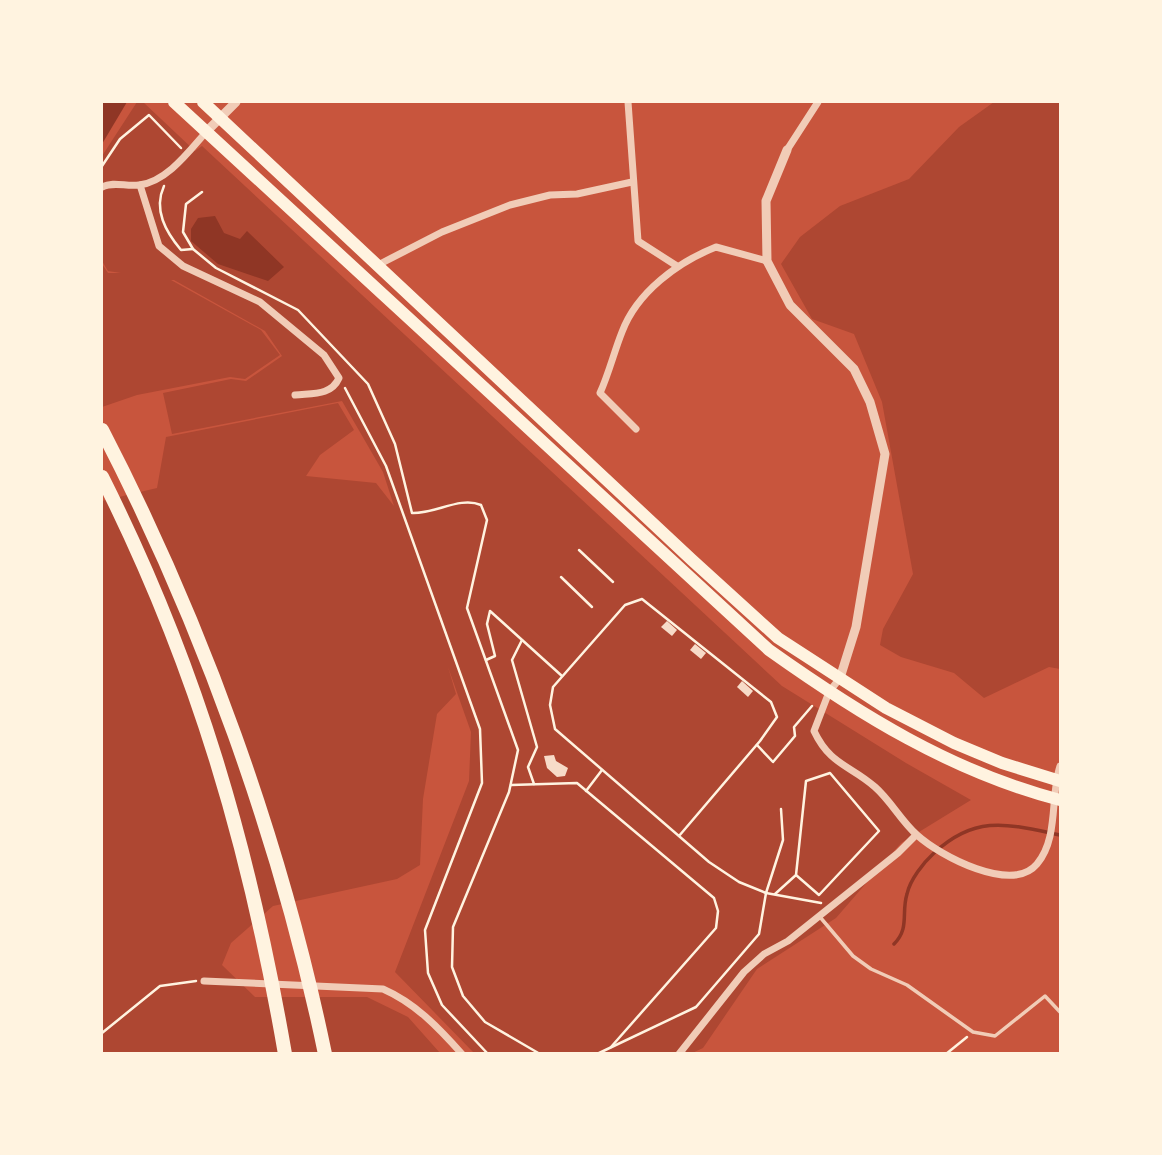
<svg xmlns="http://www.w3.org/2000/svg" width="1162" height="1155" font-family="'Work Sans',sans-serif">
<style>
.green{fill:#ae4732}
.water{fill:#8f3625}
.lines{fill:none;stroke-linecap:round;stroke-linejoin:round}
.stream{stroke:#8f3625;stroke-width:3.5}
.building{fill:#f7dbc8}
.path{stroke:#fff3e0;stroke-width:2.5}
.service{stroke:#f1ccb7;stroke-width:3.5}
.minor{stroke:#f1ccb7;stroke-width:7}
.tertiary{stroke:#f1ccb7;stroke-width:9}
.primary{stroke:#fff3e0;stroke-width:12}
.motorway{stroke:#fff3e0;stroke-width:14}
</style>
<rect width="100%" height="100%" fill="#c8553d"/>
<!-- green -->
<g class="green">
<polygon points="137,102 143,102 195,151 202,146 782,686 906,763 971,800 901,843 836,918 757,969 703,1048 690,1054 474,1053 395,972 469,781 471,732 448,667 456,694 437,714 423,799 420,865 397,879 273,906 231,943 222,965 255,997 367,997 408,1017 440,1053 102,1053 102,501 157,488 166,437 338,403 354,430 320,455 306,476 376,483 394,506 383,472 342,401 172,434 163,393 231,379 246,381 282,356 265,331 174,280 171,280 261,330 280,355 245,379 230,377 137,395 102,407 102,264 108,273 121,273 108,271 102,261 102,156"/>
<polygon points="994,102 1060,102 1060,669 1049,667 984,698 954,673 901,657 880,645 883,629 913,574 882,402 854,334 812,319 781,264 800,237 840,206 909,179 959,127"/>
</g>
<!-- water -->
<g class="water">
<polygon points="102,102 127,102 102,144"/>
<polygon points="215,216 224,233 240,239 247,231 284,267 268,281 218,264 191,241 191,229 198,218"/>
</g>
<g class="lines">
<!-- stream -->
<path class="stream" d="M894 944C910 928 901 913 907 894 910 880 923 863 934 853 976 814 1008 824 1060 835"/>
</g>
<!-- building -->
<g class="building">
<polygon points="667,621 677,630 672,636 661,627"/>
<polygon points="695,644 706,653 701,659 690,650"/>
<polygon points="742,681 753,691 748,697 737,687"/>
<polygon points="554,755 556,761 568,768 565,776 557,777 547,768 544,756"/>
</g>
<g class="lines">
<!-- path -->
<g class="path">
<polyline points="102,166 120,139 149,115 181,148"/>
<path d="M164 186C153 210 166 232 181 250L193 249"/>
<path d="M202 192 186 204 183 232 193 249 216 268 298 310 368 384 395 444 412 513C435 514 460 496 481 505L487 520 467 608 518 750 509 792 453 927 452 967 463 996 485 1022 540 1054"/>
<polyline points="345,388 386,466 480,729 482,783 425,930 428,973 442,1005 488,1054"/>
<polyline points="579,550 613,582"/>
<polyline points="561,577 592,607"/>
<polyline points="522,640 512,660 537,747 528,767 534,784"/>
<polyline points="486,660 495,656 487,624 490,611 562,676"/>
<polyline points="757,745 773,762 795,736 794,727 812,706"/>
<polyline points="511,785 577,783 714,898 718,911 716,928 611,1047"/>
<polyline points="586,791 602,770"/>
<polyline points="679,836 760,741 777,717 771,702 642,599 625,605 553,687 550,705 555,729 709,862 739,882 766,893 821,903"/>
<polyline points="775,894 796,875 806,781 830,773 879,831 819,895 796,875"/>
<polyline points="102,1033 160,986 196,981"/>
<polyline points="597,1054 696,1007 759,934 766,893 783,840 781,809"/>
<polyline points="946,1054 967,1037"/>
</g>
<!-- service -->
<polyline class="service" points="820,917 853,956 871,969 907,985 973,1032 995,1036 1045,996 1060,1012"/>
<!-- minor -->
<g class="minor">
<polyline points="628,102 638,241 677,266"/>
<polyline points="787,150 818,102"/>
<path d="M140 185 159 246 183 266 260 302 324 355 339 378C331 396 312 393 295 395"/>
<path d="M102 187C114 181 126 187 139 185 167 182 190 150 207 131"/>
<polyline points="378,265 442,232 510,205 550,195 577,194 632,182"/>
<path d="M636 429 600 393C609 373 614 352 622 332 637 292 678 262 716 247L767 261"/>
<path d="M840 678 829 692 814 731C830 765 850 765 875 787 891 801 901 821 917 835 940 856 1012 894 1037 864 1059 838 1050 796 1060 766"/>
<path d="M204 981 383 989C415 1003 438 1027 462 1054"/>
<polyline points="679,1054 744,972 764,954 788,941 898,853 916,835"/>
</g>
<!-- tertiary -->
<g class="tertiary">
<polyline points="207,131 236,102"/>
<polyline points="787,150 766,201 767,261 790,305 854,369 870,402 885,454 856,627 840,678"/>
</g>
<!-- primary -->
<g class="primary">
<path d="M174 102 769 650C859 714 952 772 1060 800"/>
<polyline points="203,102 692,560 778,638 886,708 954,743 1002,763 1060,781"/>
</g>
<!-- motorway -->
<g class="motorway">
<path d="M102 430C202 623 281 841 325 1054"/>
<path d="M102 477C197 666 249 846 285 1054"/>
</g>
</g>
<!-- border -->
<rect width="1162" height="1155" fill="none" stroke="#fff3e0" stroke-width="206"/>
</svg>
